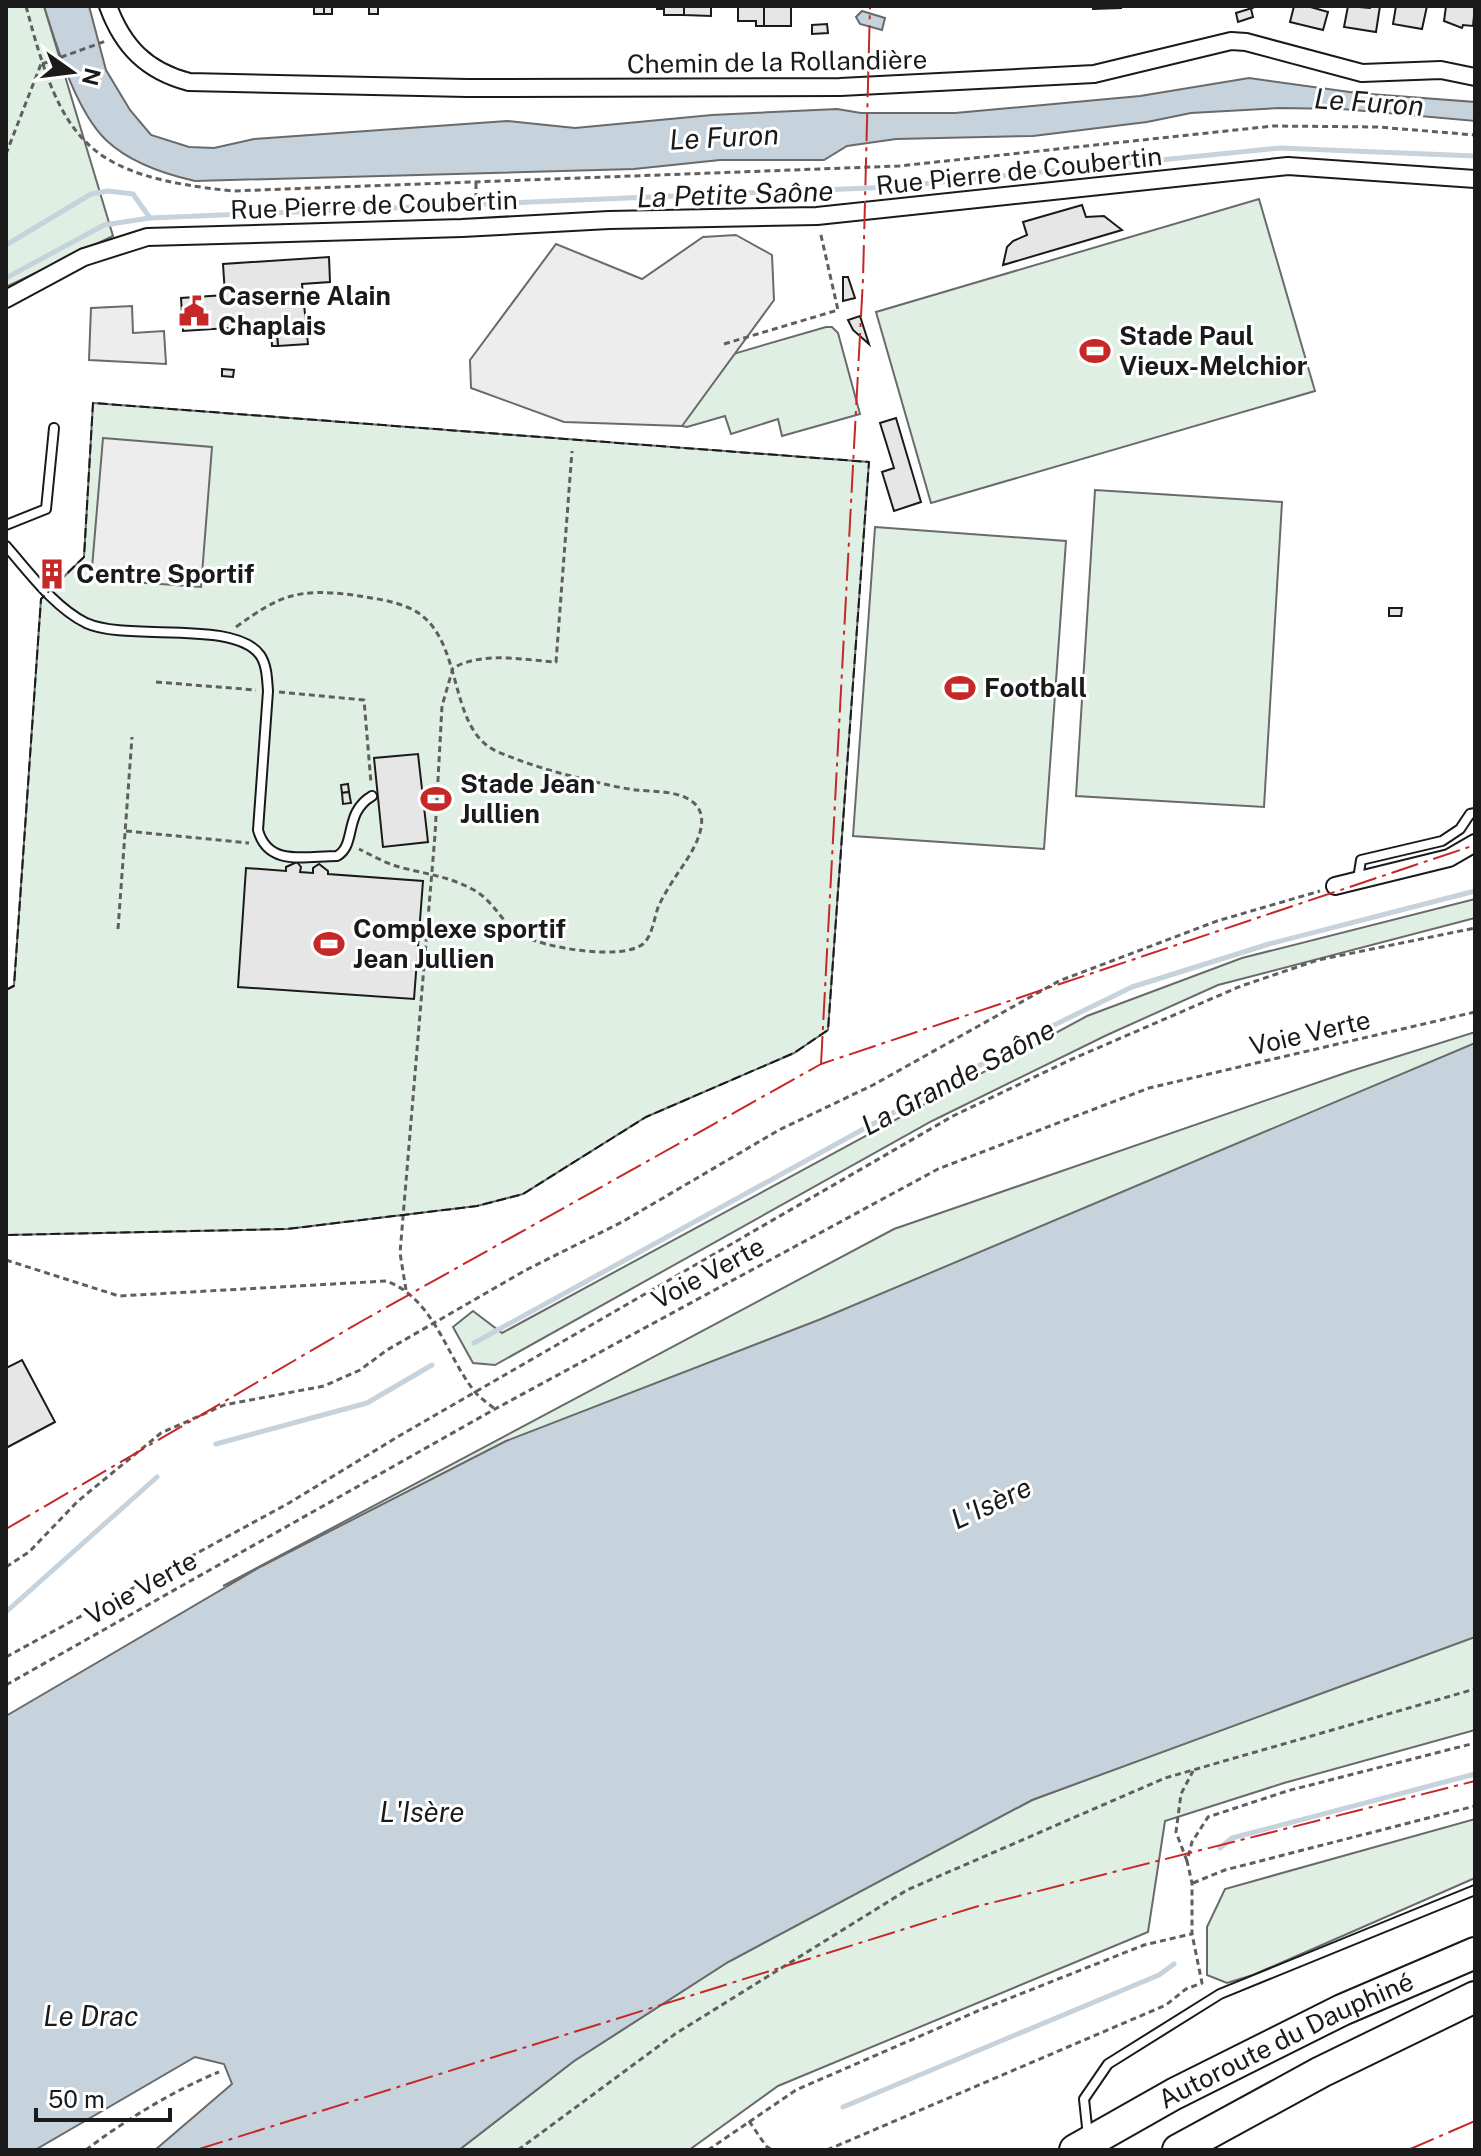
<svg xmlns="http://www.w3.org/2000/svg" width="1481" height="2156" font-family="'Public Sans',sans-serif">
<style>
.green{fill:#e0efe3;stroke:#6a6a6a;stroke-width:2}
.parking{fill:#ededed;stroke:#6a6a6a;stroke-width:2}
.water{fill:#c6d2dc;stroke:#6a6a6a;stroke-width:2}
.lines{fill:none;stroke-linecap:round;stroke-linejoin:round}
.stream{stroke:#c6d2dc;stroke-width:5}
.building{fill:#e6e6e6;stroke:#1a1a1a;stroke-width:2}
.service-casing{stroke:#1a1a1a;stroke-width:12}
.minor-casing{stroke:#1a1a1a;stroke-width:20}
.motorway-casing{stroke:#1a1a1a;stroke-width:34}
.path{stroke:#5f5f5f;stroke-width:3;stroke-dasharray:6 4;stroke-linecap:butt}
.service{stroke:#fff;stroke-width:8}
.minor{stroke:#fff;stroke-width:16}
.motorway{stroke:#fff;stroke-width:30}
.fence{stroke:#1a1a1a;stroke-width:2;stroke-dasharray:10 4;stroke-linecap:butt}
.power{stroke:#c62828;stroke-width:2;stroke-dasharray:28 6 4 6;stroke-linecap:butt}
.labels{text-anchor:middle;stroke-width:6;stroke-linejoin:round;paint-order:stroke}
.street-label{font-size:26px;fill:#1a1a1a;stroke:#fff}
.poi-label{font-size:26px;font-weight:bold;fill:#1a1a1a;stroke:#fff;text-anchor:start}
.water-label{font-size:28px;font-style:italic;fill:#1a1a1a;stroke:#fff}
</style>
<rect width="100%" height="100%" fill="#fff"/>
<!-- green -->
<g class="green">
<polygon points="6,6 44,6 113,236 6,287"/>
<polygon points="1259,199 1315,391 931,503 876,312"/>
<polygon points="826,327 832,327 838,333 860,414 782,436 778,419 731,434 725,416 687,427 677,425 733,354"/>
<polygon points="93,403 869,462 828,1030 794,1053 646,1117 523,1194 477,1206 287,1229 6,1235 6,990 14,985 41,599 84,557"/>
<polygon points="1095,490 1282,502 1264,807 1076,796"/>
<polygon points="875,527 1066,541 1044,849 853,836"/>
<polygon points="1475,899 1475,918 1218,985 1107,1035 932,1121 495,1365 473,1363 453,1327 473,1311 502,1333 1087,1016 1242,958"/>
<polygon points="1475,1032 1475,1089 612,1428 223,1586 894,1229 1351,1071"/>
<polygon points="1475,1636 1475,1730 1284,1783 1165,1821 1148,1932 778,2086 689,2150 459,2150 574,2061 728,1962 1032,1800"/>
<polygon points="1475,1819 1475,1878 1253,1975 1227,1983 1207,1975 1207,1927 1225,1889"/>
</g>
<!-- parking -->
<g class="parking">
<polygon points="736,235 772,255 774,300 682,426 564,422 471,388 470,360 556,244 642,279 703,237"/>
<polygon points="132,306 133,333 164,331 166,364 89,360 91,308"/>
<polygon points="103,438 212,447 201,587 119,581 92,568"/>
</g>
<!-- water -->
<g class="water">
<path d="M44 6H89L106 70 130 110 151 135 189 147 214 148 254 139 507 121 575 128 712 115 837 109 861 113H955L1140 96 1249 78 1357 93 1475 102V121L1342 109 1279 108 1191 113 1147 122 1033 136 896 139 847 146 824 160H720L634 169 195 181C164 174 130 163 106 140 76 111 56 45 44 6Z"/>
<polygon points="862,11 885,18 882,30 860,24 856,17"/>
<polygon points="1475,1043 1475,1637 1032,1800 728,1962 574,2061 459,2150 155,2150 232,2084 224,2064 195,2057 35,2150 6,2150 6,1716 260,1567 506,1441 821,1319"/>
</g>
<g class="lines">
<!-- stream -->
<g class="stream">
<polyline points="6,245 91,194 108,191 133,194 150,218"/>
<polyline points="6,278 104,225 150,218 892,187 1280,148 1475,156"/>
<polyline points="474,1343 1042,1031 1132,987 1269,944 1475,891"/>
<polyline points="216,1444 367,1403 432,1365"/>
<polyline points="6,1612 157,1477"/>
<polyline points="1220,1848 1232,1838 1475,1774"/>
<polyline points="843,2107 1159,1975 1174,1964"/>
</g>
</g>
<!-- building -->
<g class="building">
<polygon points="297,6 324,6 324,14 314,14 314,6"/>
<polygon points="324,6 351,6 332,6 332,14 324,14"/>
<polygon points="351,6 378,6 378,14 369,14 369,6"/>
<polygon points="657,6 684,6 684,15 664,15 664,9 657,9"/>
<polygon points="684,6 711,6 711,16 684,15"/>
<polygon points="738,6 764,6 764,26 756,26 756,21 738,21"/>
<rect x="764" y="6" width="27" height="20"/>
<polygon points="1093,6 1121,6 1121,8 1093,9"/>
<polygon points="1249,6 1256,6 1251,9 1253,17 1238,22 1236,13 1249,9"/>
<polygon points="1294,6 1307,6 1328,12 1323,30 1290,22"/>
<polygon points="1348,6 1370,8 1371,6 1380,6 1376,32 1344,27"/>
<polygon points="1396,6 1427,6 1422,29 1393,24"/>
<polygon points="1446,6 1475,6 1473,26 1463,25 1462,28 1444,21"/>
<polygon points="827,24 828,33 812,34 812,25"/>
<polygon points="1082,205 1086,217 1104,216 1122,230 1003,265 1007,247 1013,241 1027,235 1023,222"/>
<polygon points="329,257 330,282 302,284 308,344 278,346 276,325 183,331 181,298 225,295 223,264"/>
<polygon points="843,277 848,277 855,298 843,301"/>
<polygon points="860,316 869,344 853,330 848,320"/>
<polygon points="271,325 276,325 278,346 272,346"/>
<polygon points="222,369 234,370 233,377 222,376"/>
<polygon points="896,418 921,502 894,511 882,472 894,468 880,423"/>
<polygon points="1389,608 1402,608 1401,616 1389,616"/>
<polygon points="418,754 428,842 383,847 374,758"/>
<polygon points="348,784 349,792 342,793 341,785"/>
<polygon points="349,792 351,803 343,804 342,793"/>
<polygon points="297,862 301,867 300,872 313,873 313,868 319,864 328,871 328,874 423,881 414,999 238,987 246,868 286,871 286,867"/>
<polygon points="22,1360 55,1422 6,1448 6,1368"/>
</g>
<g class="lines">
<!-- service casing -->
<g class="service-casing">
<g id="service">
<polyline points="6,525 46,509 54,428"/>
<path d="M6 546C29 572 54 607 86 623 127 642 234 619 260 655 267 665 267 679 268 691L258 830C268 867 305 856 337 856 357 845 343 813 372 796"/>
<polyline points="1358,879 1361,860 1442,841 1460,829 1470,814 1475,813"/>
<polyline points="1088,2136 1084,2099 1108,2064 1220,1994 1475,1890"/>
</g>
</g>
<!-- minor casing -->
<g class="minor-casing">
<g id="minor">
<path d="M108 6C123 47 147 71 189 82L467 88 840 87 1094 74 1231 41 1246 42 1362 73 1441 70 1475 77"/>
<polyline points="6,299 84,257 147,237 462,228 609,220 817,216 1288,166 1475,179"/>
<polyline points="1335,886 1449,858 1475,843"/>
</g>
</g>
<!-- motorway casing -->
<g class="motorway-casing">
<g id="motorway">
<path id="s1" d="M1075 2150 1174 2094 1342 2010 1475 1953"/>
<polyline points="1178,2150 1321,2072 1475,1997"/>
</g>
</g>
<!-- path -->
<g class="path">
<path d="M26 6C62 144 88 176 233 191L899 166 1273 126 1378 127 1475 135"/>
<polyline points="42,64 106,41"/>
<polyline points="6,154 41,64"/>
<polyline points="476,183 476,211"/>
<polyline points="724,344 838,310 820,231"/>
<path d="M236 627C280 595 298 588 353 595 371 598 390 600 407 607 467 631 444 726 496 751 526 764 557 773 588 780 604 784 620 788 636 790 654 792 679 790 694 803 712 819 694 849 684 864 675 877 666 891 659 905 654 917 653 935 643 944 622 961 542 948 520 934 501 923 494 900 472 889 450 877 427 874 403 868 387 864 373 856 359 849"/>
<polyline points="156,682 256,690"/>
<polyline points="279,692 364,700 371,783"/>
<polyline points="126,831 249,843"/>
<polyline points="118,929 132,737"/>
<path d="M6 1260 119 1296 386 1281C434 1298 446 1356 475 1392 481 1399 489 1404 495 1409"/>
<path d="M406 1290 400 1253 435 835 442 706 453 668C484 651 522 660 556 662L572 451"/>
<polyline points="6,1567 29,1552 78,1501 161,1433 224,1405 324,1386 360,1370 387,1350 526,1270 622,1222 779,1130 873,1085 1059,981 1217,921 1320,891"/>
<polyline points="6,1657 289,1503 399,1436 953,1116 1070,1060 1241,986 1318,960 1475,928"/>
<polyline points="6,1685 495,1409 938,1169 1149,1088 1475,1012"/>
<polyline points="1187,1861 1176,1832 1181,1794 1193,1771"/>
<polyline points="1193,1883 1225,1870 1475,1806"/>
<polyline points="749,2121 766,2146 772,2150"/>
<path d="M86 2150C122 2122 176 2089 219 2072"/>
<polyline points="518,2150 675,2034 907,1890 1165,1778 1475,1689"/>
<polyline points="708,2150 796,2090 980,2010 1144,1945 1191,1934"/>
<polyline points="827,2150 1166,2005 1186,1989 1202,1983 1192,1934 1192,1883 1187,1861 1192,1842 1208,1817 1287,1791 1475,1743"/>
</g>
<!-- service -->
<use href="#service" class="service"/>
<!-- minor -->
<use href="#minor" class="minor"/>
<!-- motorway -->
<use href="#motorway" class="motorway"/>
<!-- fence -->
<polyline class="fence" points="6,990 14,986 41,599 84,557 93,403 869,462 828,1030 794,1053 646,1117 523,1194 477,1206 287,1229 6,1235"/>
<!-- power -->
<g class="power">
<polyline points="821,1064 863,279 870,6"/>
<polyline points="6,1529 362,1321 821,1064 1475,845"/>
<polyline points="196,2150 975,1907 1475,1781"/>
<polyline points="1408,2150 1475,2121"/>
</g>
</g>
<!-- icons -->
<defs>
<g id="civic-bare" transform="scale(2.4)"><path d="M-.6-6.5H3V-4.5H.6V-3L4-1V1h2V6H-6V1h2V-1L-.6-3ZM-1.2 2.5V6h2.4V2.5Z" fill="#c62828" stroke="#fff" stroke-width="2.5" paint-order="stroke"/></g>
<g id="stadium-bare" transform="scale(2.4)"><path d="M0-5a6.5 5 0 1 0 0 10a6.5 5 0 1 0 0-10ZM-3.5-1.8h7v3.6h-7Z" fill="#c62828" stroke="#fff" stroke-width="2.5" paint-order="stroke"/></g>
<g id="building-bare" transform="scale(2.4)"><path d="M-4-6H4V6H1V3H-1V6H-4ZM-2.5-4.3h1.7v1.8h-1.7ZM.8-4.3h1.7v1.8H.8ZM-2.5-1h1.7V.8h-1.7ZM.8-1h1.7V.8H.8Z" fill="#c62828" stroke="#fff" stroke-width="2.5" paint-order="stroke"/></g>
</defs>
<g fill-rule="evenodd">
<use href="#civic-bare" x="194" y="311"/>
<use href="#stadium-bare" x="1095" y="351"/>
<use href="#building-bare" x="52" y="574"/>
<use href="#stadium-bare" x="960" y="688"/>
<use href="#stadium-bare" x="436" y="799"/>
<use href="#stadium-bare" x="329" y="944"/>
</g>
<g class="labels">
<!-- street labels -->
<g class="street-label">
<text transform="translate(777 62) rotate(-1)" y="9">Chemin de la Rollandière</text>
<text transform="translate(1019 171) rotate(-6)" y="9">Rue Pierre de Coubertin</text>
<text transform="translate(374 205) rotate(-2)" y="9">Rue Pierre de Coubertin</text>
<text transform="translate(1310 1033) rotate(-13)" y="9">Voie Verte</text>
<text transform="translate(708 1273) rotate(-28)" y="9">Voie Verte</text>
<text transform="translate(141 1588) rotate(-29)" y="9">Voie Verte</text>
<text dy="9" stroke="none"><textPath href="#s1" startOffset="238">Autoroute du Dauphiné</textPath></text>
</g>
<!-- poi labels -->
<g class="poi-label">
<text x="218" y="305">Caserne Alain<tspan x="218" dy="30">Chaplais</tspan></text>
<text x="1119" y="345">Stade Paul<tspan x="1119" dy="30">Vieux-Melchior</tspan></text>
<text x="76" y="583">Centre Sportif</text>
<text x="984" y="697">Football</text>
<text x="460" y="793">Stade Jean<tspan x="460" dy="30">Jullien</tspan></text>
<text x="353" y="938">Complexe sportif<tspan x="353" dy="30">Jean Jullien</tspan></text>
</g>
<!-- water labels -->
<g class="water-label">
<text transform="translate(1369 102) rotate(4)" y="10">Le Furon</text>
<text transform="translate(724 137) rotate(-3)" y="10">Le Furon</text>
<text transform="translate(735 194) rotate(-2)" y="10">La Petite Saône</text>
<text transform="translate(958 1077) rotate(-28)" y="10">La Grande Saône</text>
<text transform="translate(991 1503) rotate(-25)" y="10">L'Isère</text>
<text x="422" y="1822">L'Isère</text>
<text x="91" y="2026">Le Drac</text>
</g>
</g>
<!-- border -->
<rect width="1481" height="2156" fill="none" stroke="#1a1a1a" stroke-width="16"/>
<!-- north arrow -->
<g transform="translate(72 72) rotate(104)" stroke="#ffffff" stroke-width="6" paint-order="stroke">
<path d="M0-6L14 30L0 20L-14 30Z" fill="#1a1a1a"/>
<text y="-12" font-size="22" font-weight="bold" text-anchor="middle" fill="#1a1a1a">N</text>
</g>
<!-- scale -->
<path d="M36 2108v12h134v-12" fill="none" stroke="#1a1a1a" stroke-width="4"/>
<text x="48" y="2108" font-size="24" fill="#1a1a1a" stroke="#ffffff" stroke-width="6" paint-order="stroke">50 m</text>
</svg>
